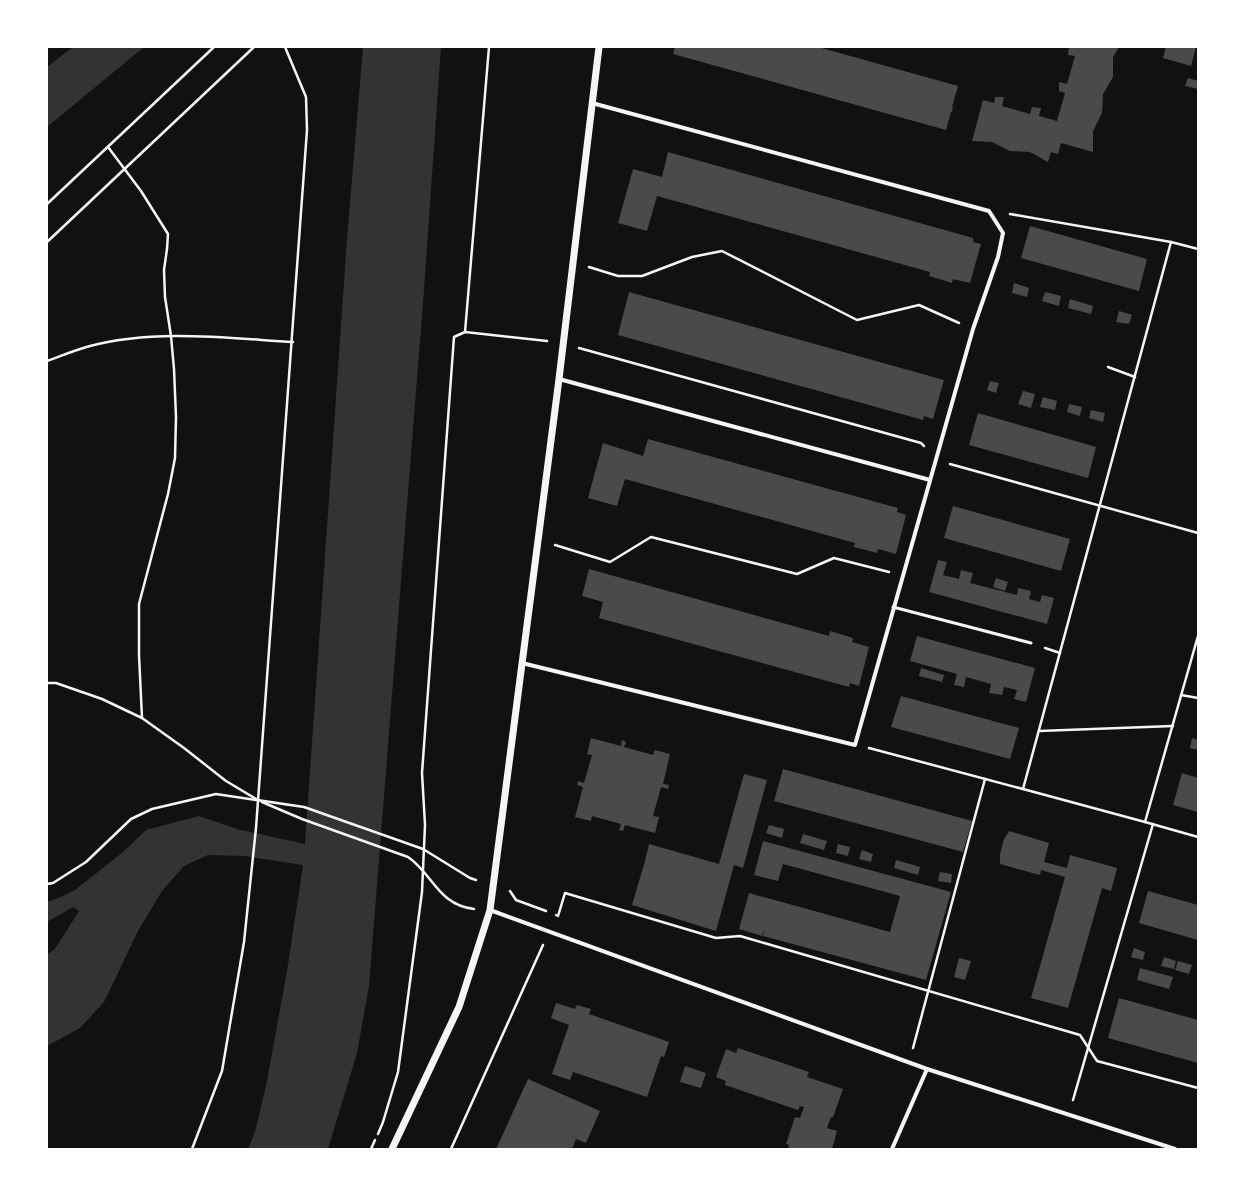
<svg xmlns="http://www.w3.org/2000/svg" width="1245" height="1196" font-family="'Golos Text',sans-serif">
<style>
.water{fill:#333}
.building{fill:#4a4a4a}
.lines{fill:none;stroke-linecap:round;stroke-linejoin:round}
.path{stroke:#f5f5f5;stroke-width:2.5}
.service{stroke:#f5f5f5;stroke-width:3}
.minor{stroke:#f5f5f5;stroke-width:4}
.tertiary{stroke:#f5f5f5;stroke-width:7}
</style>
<rect width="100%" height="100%" fill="#111"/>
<!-- water -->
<g class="water">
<polygon points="73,47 144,47 47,127 47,67"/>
<polygon points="363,47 441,47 423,303 369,986 357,1053 328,1149 248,1149 255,1132 267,1081 287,971 303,865 245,856 208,855 184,866 162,891 138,931 104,1002 80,1028 47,1046 47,954 54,950 79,911 73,907 47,922 47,902 61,897 75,890 123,852 146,830 199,816 237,829 305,844 347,239"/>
</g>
<!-- building -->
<g class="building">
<polygon points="675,47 818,47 958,86 952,107 953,107 952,112 951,112 946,130 673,54"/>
<polygon points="1069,47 1119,47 1113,57 1113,77 1103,94 1102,113 1093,131 1093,152 1061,143 1058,154 1051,152 1048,162 1030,152 1010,151 992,142 972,141 983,100 994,103 995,97 1004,97 1002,106 1030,114 1032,107 1041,108 1039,116 1057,121 1065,93 1059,91 1059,82 1067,84 1075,56 1068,55"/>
<polygon points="1166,47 1196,47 1191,66 1163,58"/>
<polygon points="1188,78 1198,81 1198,89 1185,86"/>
<polygon points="668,152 973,238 973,242 981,244 970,283 953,279 952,283 929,276 930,272 657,196 647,231 618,223 633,169 662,177"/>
<polygon points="1030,226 1147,259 1139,291 1021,258"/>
<polygon points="1014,283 1029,288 1027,297 1012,293"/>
<polygon points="629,292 944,380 933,419 924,416 923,420 618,335"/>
<polygon points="1045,292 1061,296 1059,306 1042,301"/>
<polygon points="1070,299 1093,306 1091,314 1068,308"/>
<polygon points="1119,311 1132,315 1129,324 1116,322"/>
<polygon points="990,381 999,383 996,393 987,390"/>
<polygon points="1023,391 1035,394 1031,408 1018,404"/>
<polygon points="1043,397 1057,401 1055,410 1040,407"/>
<polygon points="1069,404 1082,407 1080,416 1067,412"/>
<polygon points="1091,410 1105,413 1103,422 1089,418"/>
<polygon points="978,413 1096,447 1088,478 969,445"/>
<polygon points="648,439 898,508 897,512 906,515 896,554 878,549 877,553 854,547 855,543 625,479 617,506 588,498 603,443 643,456"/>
<polygon points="953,506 1070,539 1061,571 944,538"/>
<polygon points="938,560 947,562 943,575 959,579 961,570 973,573 970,583 1017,595 1018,588 1031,591 1029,599 1040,602 1042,595 1054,598 1047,624 929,592"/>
<polygon points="589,569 829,636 830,631 853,638 852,642 869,647 859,686 850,683 849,687 599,618 603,602 582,596"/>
<polygon points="996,578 1008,582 1005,591 993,587"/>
<polygon points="917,636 1035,668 1026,702 1014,699 1017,690 1004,687 1002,695 989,693 991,684 966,677 964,687 954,685 957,674 910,661"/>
<polygon points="921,668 944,675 942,682 919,676"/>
<polygon points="901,696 1019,728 1010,759 891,727"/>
<polygon points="591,738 621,746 622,740 626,742 624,747 653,755 655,750 670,754 663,784 669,785 668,789 661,787 653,816 659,817 655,833 625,825 623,831 619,830 621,824 592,816 591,821 575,817 583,787 577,785 578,781 584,783 592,755 587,754"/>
<polygon points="1192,738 1198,740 1198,750 1190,748"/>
<polygon points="783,769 972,821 963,852 774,801"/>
<polygon points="1182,773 1198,778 1198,812 1173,805"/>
<polygon points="744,774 767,780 743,868 734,865 716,931 632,905 645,861 649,844 719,864"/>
<polygon points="769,825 784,829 782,838 766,833"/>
<polygon points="1009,831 1049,843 1044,862 1067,868 1070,855 1117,868 1111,891 1102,888 1068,1008 1031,998 1065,877 1041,870 1040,875 1000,864 1000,854 1004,839"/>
<polygon points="803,834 827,841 824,850 800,843"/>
<polygon points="763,841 951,892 926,980 763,936 765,929 762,936 739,929 749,893 890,932 900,896 783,864 778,881 754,875"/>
<polygon points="838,844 850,847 848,856 836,853"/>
<polygon points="862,850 873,854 871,862 859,859"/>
<polygon points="896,860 920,867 918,875 894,868"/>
<polygon points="940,872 952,874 951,883 938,881"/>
<polygon points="1148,891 1198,905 1198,940 1139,923"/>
<polygon points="1134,948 1145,952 1143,960 1131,957"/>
<polygon points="1164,957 1176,961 1174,969 1161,966"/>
<polygon points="959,958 971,961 965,980 954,977"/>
<polygon points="1178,961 1192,965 1189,974 1175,970"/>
<polygon points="1140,968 1173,977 1169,989 1137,980"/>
<polygon points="1119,998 1198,1020 1198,1063 1108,1038"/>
<polygon points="556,1003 575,1009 577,1005 591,1009 589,1014 669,1042 664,1057 661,1056 647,1097 573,1072 570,1080 552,1074 569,1025 551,1018"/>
<polygon points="738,1048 809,1072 807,1077 843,1089 833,1117 831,1117 827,1128 837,1131 832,1149 788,1149 789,1145 786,1144 795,1117 800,1118 804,1107 800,1106 798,1110 725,1085 726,1081 716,1077 726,1049 736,1053"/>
<polygon points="685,1066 706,1073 701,1088 680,1082"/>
<polygon points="528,1079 600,1111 586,1143 576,1139 572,1149 496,1149"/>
</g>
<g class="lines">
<!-- path -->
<g class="path">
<polyline points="108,147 141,191 168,234 167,249 164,270 165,297 171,336 174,369 176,417 175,458 168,494 139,604 139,655 142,718"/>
<polyline points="47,204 214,47"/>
<polyline points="1010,214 1171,242"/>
<polyline points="47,242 254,47"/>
<polyline points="1198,249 1171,242 1023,789 1145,822 1198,636"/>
<polyline points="589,267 618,276 642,276 692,257 722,251 857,320 919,305 959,323"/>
<polyline points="465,332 489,47"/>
<polyline points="579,348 921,443 924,446"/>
<path d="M47 361C61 356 75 350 90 346 155 329 226 338 293 342"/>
<polyline points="1108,367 1135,377"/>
<polyline points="950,464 1198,533"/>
<polyline points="555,545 610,562 651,537 797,574 834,558 889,572"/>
<polyline points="1045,648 1060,653"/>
<polyline points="47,683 56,683 102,699 142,718 184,748 226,781 256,799"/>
<polyline points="1181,695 1198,698"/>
<polyline points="1039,731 1173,726"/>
<polyline points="869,748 1023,789"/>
<path d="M262 802 302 819 408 857C433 874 438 905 474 909"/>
<polyline points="1145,822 1198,837"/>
<polyline points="47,884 53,883 86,862 131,819 152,809 216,794 304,807 423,849 470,878 476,880"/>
<polyline points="510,891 516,900 546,911"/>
<polyline points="556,915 558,916 565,893 716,938 740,936 1080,1035 1097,1061 1198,1088"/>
<polyline points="913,1048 985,779"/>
<polyline points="1073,1100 1153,824"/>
<polyline points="378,1134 383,1122 398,1072 422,892 425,825 422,773 454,337 465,332 547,341"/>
<polyline points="192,1149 222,1071 244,942 256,828 307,130 306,97 285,47"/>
<polyline points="371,1149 375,1140"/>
<polyline points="451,1149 543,945"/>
</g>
<!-- service -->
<polyline class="service" points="893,607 1031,643"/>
<!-- minor -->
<g class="minor">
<polyline points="559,379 930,480"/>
<polyline points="522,663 855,745 973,329 998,257 1003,233 989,211 592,103"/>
<polyline points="490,910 927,1069 1175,1149"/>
<polyline points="892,1149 927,1069"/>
</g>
<!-- tertiary -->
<polyline class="tertiary" points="392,1149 459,1007 490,910 559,379 599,47"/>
</g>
<!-- border -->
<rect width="1245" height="1196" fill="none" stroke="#ffffff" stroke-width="96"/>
</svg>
